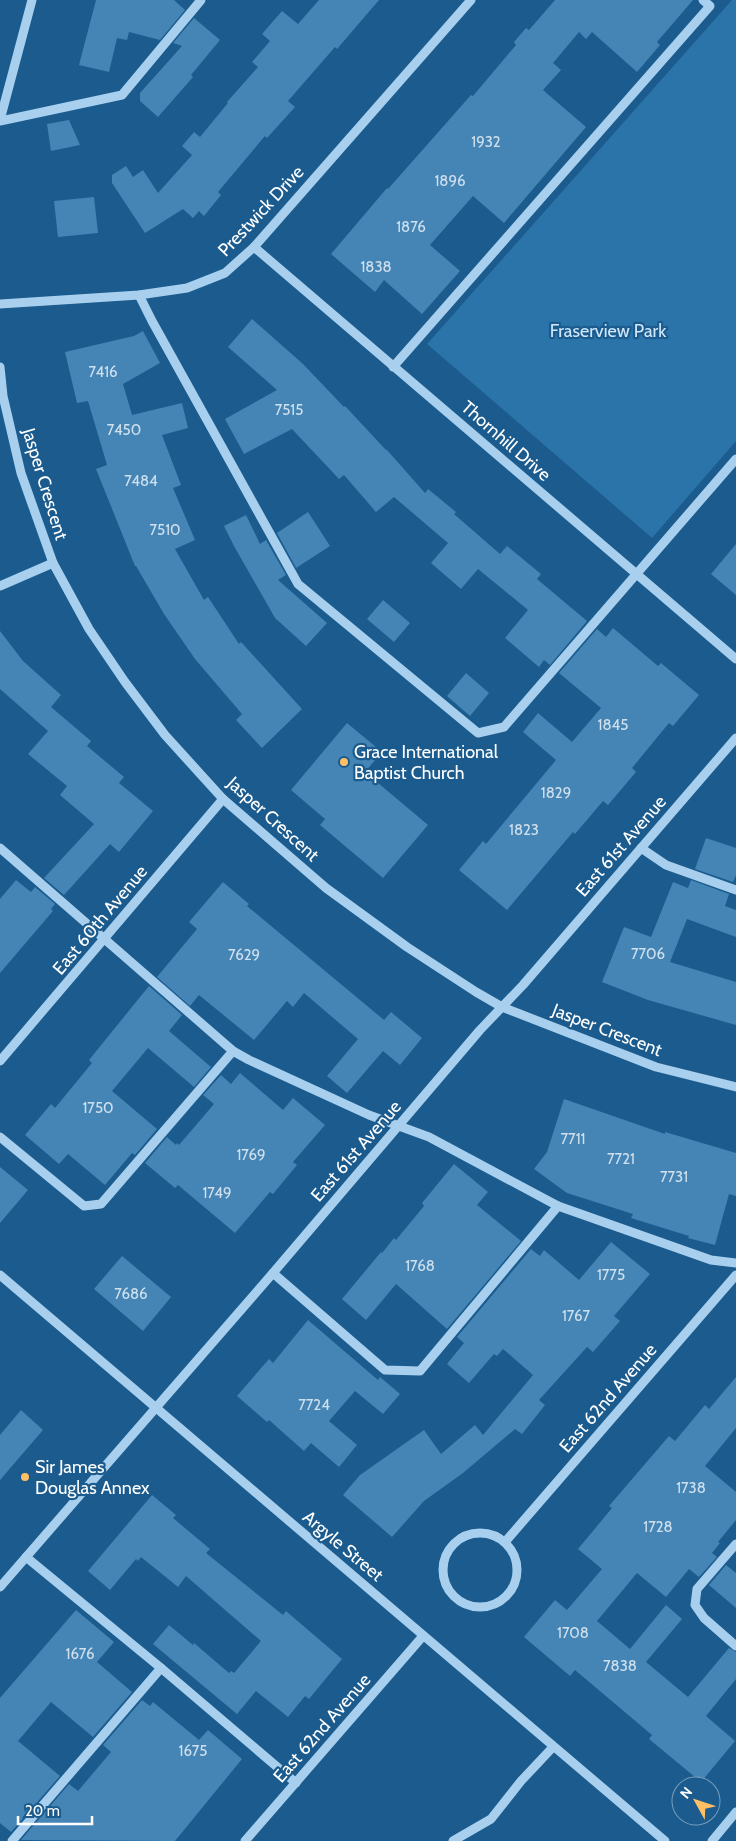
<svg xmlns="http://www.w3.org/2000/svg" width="736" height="1841" font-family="Cabin,sans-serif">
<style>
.green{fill:#2b74aa}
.building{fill:#4485b6}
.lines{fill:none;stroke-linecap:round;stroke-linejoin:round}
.minor{stroke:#a8d0ee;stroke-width:9}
.poi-dot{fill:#ffc065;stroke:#1b5b8e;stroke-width:2}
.labels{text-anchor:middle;stroke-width:4.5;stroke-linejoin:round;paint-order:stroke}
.number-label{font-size:15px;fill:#d0e0ed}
.street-label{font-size:18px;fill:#fff;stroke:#1b5b8e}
.park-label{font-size:18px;fill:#cee7fa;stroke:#1b5b8e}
.poi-label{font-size:18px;fill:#fff;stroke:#1b5b8e;text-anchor:start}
</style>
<rect width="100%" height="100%" fill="#1b5b8e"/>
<!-- green -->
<polygon class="green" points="732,0 736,0 736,441 652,538 427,344"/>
<!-- building -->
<g class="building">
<polygon points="96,0 174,0 185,10 160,40 129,32 127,40 117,38 109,72 79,65"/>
<polygon points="319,0 379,0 337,49 335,47 288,101 295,107 267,138 265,136 218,192 221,195 204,216 199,211 193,218 183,209 145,233 112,183 112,175 126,166 133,177 143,170 158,193 192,155 182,146 194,132 200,137 228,103 227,102 258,67 252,62 270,41 262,34 282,11 298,24"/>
<polygon points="555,0 693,0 657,42 660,45 637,72 592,32 586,39 579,32 553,63 561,70 543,90 586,127 504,223 473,196 430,245 460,271 422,314 384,280 375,292 331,254 387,188 388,189 471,95 473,96 516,45 514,42 526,28 529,30"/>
<polygon points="194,18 220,40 191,75 193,77 158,117 140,101 140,93 182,46 173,43"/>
<polygon points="69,120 80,145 51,151 47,124"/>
<polygon points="94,197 98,233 58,237 54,201"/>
<polygon points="252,319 303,364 344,407 345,406 386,450 387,450 425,493 428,489 456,512 454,514 500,554 507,546 541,574 537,579 587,621 550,665 544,660 539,667 505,638 528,610 478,569 461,589 431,563 448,543 394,497 376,512 344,475 339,479 292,429 244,454 225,419 277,390 228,347"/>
<polygon points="143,331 160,363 123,384 132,415 182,403 188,428 162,435 181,485 173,488 195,540 175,549 204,600 208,597 239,644 241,642 302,709 262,748 236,720 242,714 195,659 164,614 136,566 135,566 96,469 107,465 88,401 77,403 65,352 134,336"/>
<polygon points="308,512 330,546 296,568 277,533"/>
<polygon points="246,515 260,544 266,540 286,575 278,580 327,623 306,646 275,618 234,546 224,526"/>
<polygon points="736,544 736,595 711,574"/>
<polygon points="383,600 410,623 394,642 367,619"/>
<polygon points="613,628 658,666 661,663 699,695 673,726 669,723 632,768 636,772 608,805 603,801 575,834 573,832 507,910 459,870 483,841 486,844 556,760 523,732 538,713 572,742 601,708 559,673 597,629 606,637"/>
<polygon points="0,631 23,661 61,695 51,707 91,741 87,746 124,777 119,783 153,811 119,852 110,844 64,895 44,878 94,824 60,795 67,786 28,754 48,731 0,689"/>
<polygon points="466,673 489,693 470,716 447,696"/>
<polygon points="347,723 382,752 365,772 428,825 383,878 320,825 325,819 291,790"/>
<polygon points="706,838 736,848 736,875 733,882 695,869"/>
<polygon points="16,880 31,892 35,887 55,904 51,909 53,911 0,973 0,899"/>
<polygon points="691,880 729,894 725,906 736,910 736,937 687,919 670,962 736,982 736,1025 648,1000 602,982 624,927 651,937 673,882 688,888"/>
<polygon points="223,882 249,904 247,906 384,1020 391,1012 422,1038 400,1065 383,1051 347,1093 327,1076 358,1039 304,993 293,1007 287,1001 254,1040 199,995 190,1006 157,977 197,929 189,922"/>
<polygon points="149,986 182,1015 169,1031 211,1067 194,1087 148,1048 112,1091 157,1129 135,1155 132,1153 105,1185 68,1154 59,1164 25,1135 51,1104 55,1108 92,1063 89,1060"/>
<polygon points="240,1073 283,1110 293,1098 325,1125 293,1162 297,1165 273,1194 270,1192 235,1233 178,1185 175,1188 145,1163 167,1137 176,1145 177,1143 179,1145 214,1104 203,1095 221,1075 231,1084"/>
<polygon points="564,1099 665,1134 665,1132 736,1153 736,1196 729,1194 715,1245 688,1238 689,1236 631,1218 633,1214 567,1193 534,1169 547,1152"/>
<polygon points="454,1164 488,1192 477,1205 521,1241 447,1329 396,1284 366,1320 342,1299 381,1252 382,1253 394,1238 396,1240 424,1206 422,1203"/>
<polygon points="0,1167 28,1190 0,1223"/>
<polygon points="611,1242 650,1274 614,1316 620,1321 593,1352 587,1347 539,1400 545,1405 522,1434 515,1429 463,1473 424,1501 392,1537 343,1495 360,1475 424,1430 441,1454 475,1425 483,1435 533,1375 503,1349 497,1356 494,1354 469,1383 447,1364 464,1343 457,1337 531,1249 540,1256 544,1250 579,1280"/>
<polygon points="122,1256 171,1297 143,1331 94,1289"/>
<polygon points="308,1320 378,1380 380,1377 400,1394 383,1414 355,1391 329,1421 357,1445 339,1467 311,1443 304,1451 269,1420 267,1422 237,1396 269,1359 273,1363"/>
<polygon points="736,1377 736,1428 705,1466 736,1492 736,1520 718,1542 720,1543 712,1553 717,1557 699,1577 689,1569 666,1597 637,1573 597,1621 630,1649 666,1605 682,1619 646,1662 688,1697 729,1648 736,1652 736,1679 706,1716 735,1741 701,1782 649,1739 652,1735 575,1670 570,1676 524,1637 555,1600 567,1610 602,1569 578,1549 612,1508 609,1506 669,1436 675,1441 705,1405 709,1409"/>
<polygon points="21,1410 43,1430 0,1480 0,1435"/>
<polygon points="152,1495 176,1515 173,1518 210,1549 206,1553 283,1615 286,1611 342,1659 309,1699 305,1696 288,1717 256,1691 237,1714 153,1644 169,1625 193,1645 194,1643 229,1673 231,1671 234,1673 261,1641 186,1576 178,1587 141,1557 138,1561 136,1559 110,1590 88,1571"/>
<polygon points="726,1565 736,1573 736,1608 709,1585"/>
<polygon points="76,1610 114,1642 97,1662 132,1692 93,1737 51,1702 18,1741 60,1776 11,1832 0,1823 0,1698"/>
<polygon points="142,1700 150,1706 153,1702 199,1740 208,1730 242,1759 175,1841 21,1840 69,1784 78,1791 111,1752 103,1745"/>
</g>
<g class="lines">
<!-- minor -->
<g class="minor">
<polyline points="0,120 32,0"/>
<polyline points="0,121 122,95 201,0"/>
<polyline points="254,247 736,659"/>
<polyline points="139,295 152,321 298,584 478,733 504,727 736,459"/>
<polyline points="0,304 139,295 187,288 225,273 254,247 471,0"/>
<polyline points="0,367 3,396 21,473 53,563 89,629 125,682 165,735 223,799 326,888 407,947 476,992 502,1007 656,1067 736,1087"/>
<polyline points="393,367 710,6 703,0"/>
<polyline points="0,586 53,563"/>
<polyline points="0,848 233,1051 249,1060 369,1115 429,1137 558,1206 711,1260 736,1263"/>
<polyline points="641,848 666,865 736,890"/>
<polyline points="0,1061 223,799"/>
<polyline points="0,1137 84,1206 101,1204 233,1051"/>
<polyline points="273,1273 385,1370 420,1371 558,1206"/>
<polyline points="0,1275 665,1841"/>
<circle cx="480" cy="1570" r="37"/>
<polyline points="505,1542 736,1275"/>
<polyline points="736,1544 697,1589 695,1605 704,1618 736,1646"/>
<polyline points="26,1557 161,1668 296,1783"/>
<polyline points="0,1587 273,1273 480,1030 523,985 736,738"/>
<polyline points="12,1841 161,1668"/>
<polyline points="245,1841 423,1636"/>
<polyline points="453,1841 491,1819 521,1781 553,1747"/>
<polyline points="712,1841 736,1812"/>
</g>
</g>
<!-- markers -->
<g class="poi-dot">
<circle cx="344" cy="762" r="5"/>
<circle cx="25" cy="1477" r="5"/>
</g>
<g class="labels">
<!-- number labels -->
<g class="number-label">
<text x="486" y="147">1932</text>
<text x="450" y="186">1896</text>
<text x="411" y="232">1876</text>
<text x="376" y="272">1838</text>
<text x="103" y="377">7416</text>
<text x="289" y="415">7515</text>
<text x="124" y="435">7450</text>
<text x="141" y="486">7484</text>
<text x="165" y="535">7510</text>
<text x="613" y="730">1845</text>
<text x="556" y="798">1829</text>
<text x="524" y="835">1823</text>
<text x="648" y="959">7706</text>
<text x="244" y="960">7629</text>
<text x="98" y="1113">1750</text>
<text x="573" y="1144">7711</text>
<text x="251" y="1160">1769</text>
<text x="621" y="1164">7721</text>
<text x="674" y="1182">7731</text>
<text x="217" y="1198">1749</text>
<text x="420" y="1271">1768</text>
<text x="611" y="1280">1775</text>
<text x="131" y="1299">7686</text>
<text x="576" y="1321">1767</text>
<text x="314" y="1410">7724</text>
<text x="691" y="1493">1738</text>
<text x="658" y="1532">1728</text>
<text x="573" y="1638">1708</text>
<text x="80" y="1659">1676</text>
<text x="620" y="1671">7838</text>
<text x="193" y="1756">1675</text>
</g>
<!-- street labels -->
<g class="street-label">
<text transform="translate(261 211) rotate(-47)" y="6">Prestwick Drive</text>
<text transform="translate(506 441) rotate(41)" y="6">Thornhill Drive</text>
<text transform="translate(45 484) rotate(73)" y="6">Jasper Crescent</text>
<text transform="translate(273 819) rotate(42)" y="6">Jasper Crescent</text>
<text transform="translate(621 846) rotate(-49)" y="6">East 61st Avenue</text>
<text transform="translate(100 920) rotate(-50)" y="6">East 60th Avenue</text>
<text transform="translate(607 1030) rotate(21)" y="6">Jasper Crescent</text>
<text transform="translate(356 1151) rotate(-49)" y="6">East 61st Avenue</text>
<text transform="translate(608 1398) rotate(-49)" y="6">East 62nd Avenue</text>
<text transform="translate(343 1546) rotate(40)" y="6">Argyle Street</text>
<text transform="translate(322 1728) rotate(-49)" y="6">East 62nd Avenue</text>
</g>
<!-- park labels -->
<g class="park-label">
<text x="608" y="337">Fraserview Park</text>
</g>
<!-- poi labels -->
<g class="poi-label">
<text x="354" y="758">Grace International<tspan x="354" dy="21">Baptist Church</tspan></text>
<text x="35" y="1473">Sir James<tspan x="35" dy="21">Douglas Annex</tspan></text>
</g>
</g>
<!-- north arrow -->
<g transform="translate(696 1801) rotate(310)"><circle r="24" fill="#1b5b8e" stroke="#769dbb"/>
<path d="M0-4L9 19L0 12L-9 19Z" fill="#ffc065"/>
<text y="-8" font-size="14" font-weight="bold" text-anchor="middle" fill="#ffffff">N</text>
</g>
<!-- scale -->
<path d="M18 1816v8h74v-8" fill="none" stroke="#ffffff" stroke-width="2.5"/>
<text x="25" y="1816" font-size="15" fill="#ffffff" stroke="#1b5b8e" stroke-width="4" paint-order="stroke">20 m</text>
</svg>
